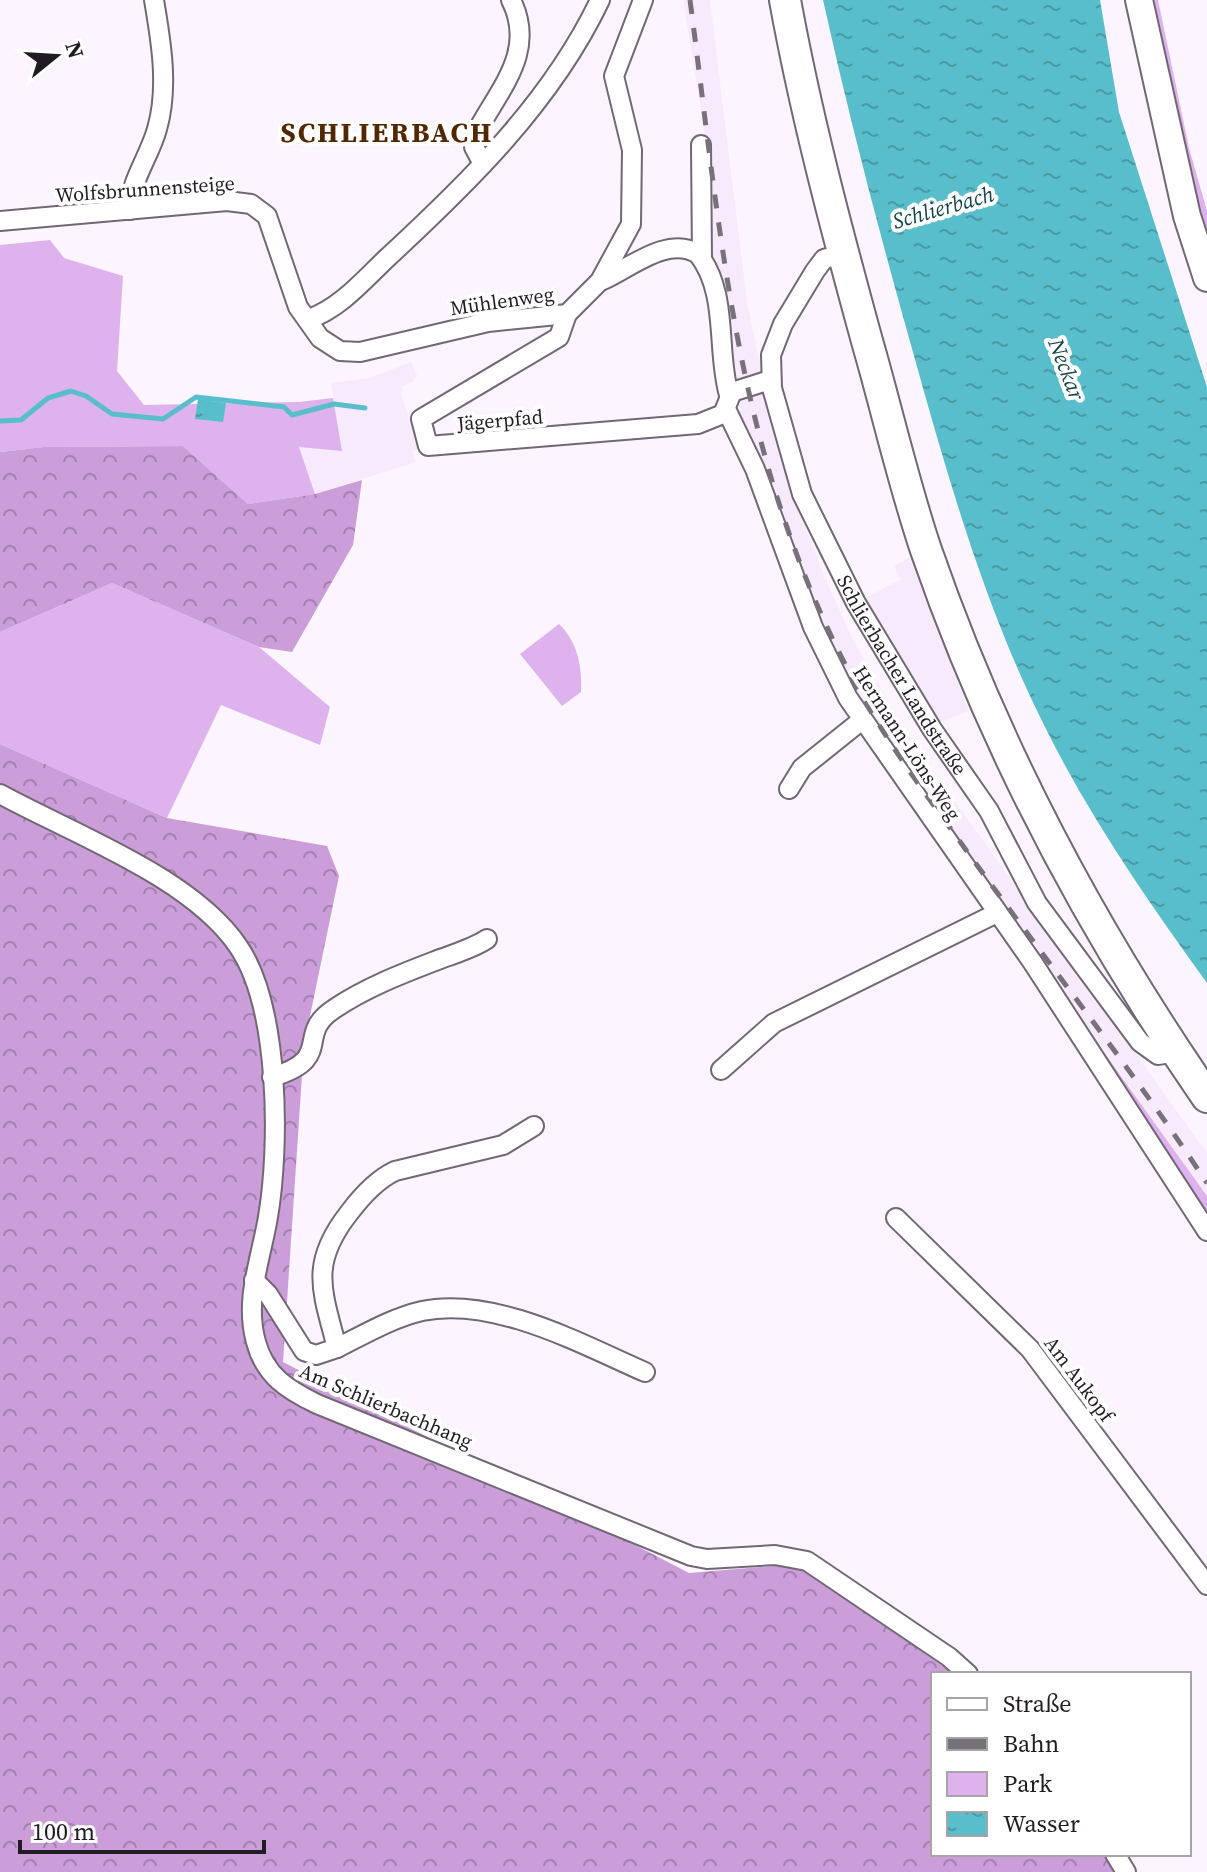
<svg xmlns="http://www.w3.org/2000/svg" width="1207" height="1872" font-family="'Source Serif 4',serif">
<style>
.built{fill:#f8eafd}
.green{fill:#deb2ec}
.forest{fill:url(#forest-crowns)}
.water{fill:url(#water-ripples)}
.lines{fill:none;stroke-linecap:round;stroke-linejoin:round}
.stream{stroke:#59becb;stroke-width:5}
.street-casing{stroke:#726775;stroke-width:22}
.secondary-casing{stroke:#726775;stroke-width:30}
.primary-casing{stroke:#726775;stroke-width:34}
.street{stroke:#fff;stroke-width:18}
.secondary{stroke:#fff;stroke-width:26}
.primary{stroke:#fff;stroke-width:30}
.rail{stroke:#777179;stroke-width:5;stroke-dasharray:14 14;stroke-linecap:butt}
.labels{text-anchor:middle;stroke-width:8;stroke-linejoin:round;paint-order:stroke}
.street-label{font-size:20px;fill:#211c22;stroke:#fff}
.water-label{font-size:22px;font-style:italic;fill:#154449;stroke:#fff}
.district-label{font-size:28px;font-weight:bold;letter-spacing:2px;fill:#522700;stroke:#fff}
</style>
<defs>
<pattern id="forest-crowns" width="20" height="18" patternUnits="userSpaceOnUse" patternTransform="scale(2)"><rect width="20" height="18" fill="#cb9ed9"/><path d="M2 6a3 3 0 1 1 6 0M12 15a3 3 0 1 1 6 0" fill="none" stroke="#a480b0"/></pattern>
<pattern id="water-ripples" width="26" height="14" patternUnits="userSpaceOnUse" patternTransform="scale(2)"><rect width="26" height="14" fill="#59becb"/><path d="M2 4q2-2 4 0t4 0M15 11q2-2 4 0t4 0" fill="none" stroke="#499aa4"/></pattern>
</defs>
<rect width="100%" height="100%" fill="#fcf4fe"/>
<!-- built -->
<g class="built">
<polygon points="683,0 710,0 747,303 773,424 795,500 825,578 854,642 910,739 1207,1153 1207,1196 877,730 819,624 744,426 731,378 713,260 704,127"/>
<polygon points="411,362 417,375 414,381 403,386 401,394 420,449 412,451 416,462 315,494 299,446 341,451 331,383 370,378"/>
<polygon points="912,556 969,711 934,725 860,601 901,579 894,566"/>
</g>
<!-- green -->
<g class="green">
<polygon points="1151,0 1158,0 1189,148 1207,211 1207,239"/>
<polygon points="50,240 64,258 123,276 117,371 144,405 299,402 333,398 342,451 299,447 315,494 248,504 183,446 44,447 0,452 0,245"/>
<polygon points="112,583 259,647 330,707 320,745 221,705 167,818 0,744 0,632"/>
<path d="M559 624C578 643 582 666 581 692L562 706 520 654Z"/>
<polygon points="1057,987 1207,1196 1207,1219"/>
</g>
<!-- forest -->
<g class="forest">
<polygon points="183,446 248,504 315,494 362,480 353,545 292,652 259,647 112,583 0,632 0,452 44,447"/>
<polygon points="0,744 167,818 327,846 339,876 304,1045 283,1362 689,1573 798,1564 954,1674 933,1674 933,1854 1109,1854 1118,1872 0,1872"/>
</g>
<!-- water -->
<g class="water">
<path d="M823 0H1100L1119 112 1207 387V983C1147 900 1088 815 1043 723 986 609 950 485 916 363 882 243 850 122 823 0Z"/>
<polygon points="198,399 226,403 223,422 195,419"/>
</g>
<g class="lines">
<!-- stream -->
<polyline class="stream" points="0,421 21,420 48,398 71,391 86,396 112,414 163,419 196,397 284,407 292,415 334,404 365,408"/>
<!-- street casing -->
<g class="street-casing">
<g id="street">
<polyline points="701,145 702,259"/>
<path d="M483 164 474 147 476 133C499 89 537 52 511 0"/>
<path d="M130 210C130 180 149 158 157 129 169 88 161 41 154 0"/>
<polyline points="0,221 227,201 251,204 267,216 298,307 320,338 340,351 360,352 488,322 567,314 600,281 631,224 632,150 614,76 643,0"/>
<path id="s1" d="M843 254 824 259 815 271 783 324 771 355 772 388 802 494 856 603 932 729 989 811 1037 903 1140 1042 1158 1055 1176 1052"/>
<path d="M603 280C630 268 668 235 698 254 729 293 716 351 729 395"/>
<polyline points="567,314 559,337 421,419 428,446 698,424 723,414 732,392 770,380"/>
<path d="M309 319C340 308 363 281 386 259 468 183 551 103 600 0"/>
<polyline points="726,409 755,469 813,627 848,698 1033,963 1207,1231"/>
<polyline points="789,789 802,768 862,720"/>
<path d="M0 794C73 834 191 877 238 946 280 1007 280 1146 268 1217 261 1259 244 1300 256 1342 265 1376 288 1390 317 1404L691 1556 707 1559 775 1555 807 1561 949 1657 968 1674"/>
<polyline points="721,1070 774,1023 997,913"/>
<path d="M272 1077C336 1058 294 1035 334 1009 365 988 401 974 435 961 453 954 472 949 487 939"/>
<path d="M534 1126 503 1145 395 1171C376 1180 361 1197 349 1213 309 1264 322 1290 337 1348 365 1334 392 1318 422 1311 494 1296 581 1344 645 1372"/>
<polyline points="896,1218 1030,1349 1207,1585"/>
<polyline points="254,1280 268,1294 304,1351 316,1355 337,1348"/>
<polyline points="1115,1854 1126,1872"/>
</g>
</g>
<!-- secondary casing -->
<g class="secondary-casing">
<polyline id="secondary" points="1139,0 1187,216 1207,278"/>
</g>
<!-- primary casing -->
<g class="primary-casing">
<path id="primary" d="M785 0C806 115 836 228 867 341 887 410 903 482 926 550 993 744 1091 929 1207 1097"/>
</g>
<!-- street -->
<use href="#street" class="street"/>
<!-- secondary -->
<use href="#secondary" class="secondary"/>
<!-- primary -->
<use href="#primary" class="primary"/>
<!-- rail -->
<path class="rail" d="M690 0C722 243 736 463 856 685 887 743 928 797 966 850 1046 961 1132 1069 1207 1183"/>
</g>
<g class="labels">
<!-- street labels -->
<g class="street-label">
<text transform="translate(145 189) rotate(-4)" y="7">Wolfsbrunnensteige</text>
<text transform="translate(502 301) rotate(-8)" y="7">Mühlenweg</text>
<text transform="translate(500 420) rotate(-5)" y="7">Jägerpfad</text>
<text dy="7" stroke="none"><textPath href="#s1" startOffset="480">Schlierbacher Landstraße</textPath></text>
<text transform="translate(907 743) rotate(57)" y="7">Hermann-Löns-Weg</text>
<text transform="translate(1079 1379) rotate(53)" y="7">Am Aukopf</text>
<text transform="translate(386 1406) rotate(23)" y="7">Am Schlierbachhang</text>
</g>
<!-- water labels -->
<g class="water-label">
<text transform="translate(943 207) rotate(-16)" y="8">Schlierbach</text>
<text transform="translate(1067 369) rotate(69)" y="8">Neckar</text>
</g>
<!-- district labels -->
<g class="district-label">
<text x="387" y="142">SCHLIERBACH</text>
</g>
</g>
<!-- legend -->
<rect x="931" y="1672" width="260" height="184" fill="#ffffff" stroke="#a6a4a7" stroke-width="2"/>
<rect x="947" y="1698" width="40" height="12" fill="#ffffff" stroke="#a6a4a7" stroke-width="2"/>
<text x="1003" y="1712" font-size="24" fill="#211c22">Straße</text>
<rect x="947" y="1738" width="40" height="12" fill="#777179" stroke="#a6a4a7" stroke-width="2"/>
<text x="1003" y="1752" font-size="24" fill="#211c22">Bahn</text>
<rect x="947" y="1772" width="40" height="24" fill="#deb2ec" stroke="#a6a4a7" stroke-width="2"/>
<text x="1003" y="1792" font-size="24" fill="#211c22">Park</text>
<rect x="947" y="1812" width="40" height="24" fill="url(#water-ripples)" stroke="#a6a4a7" stroke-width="2"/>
<text x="1003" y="1832" font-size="24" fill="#211c22">Wasser</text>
<!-- north arrow -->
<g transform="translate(56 56) rotate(72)" stroke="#ffffff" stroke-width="6" paint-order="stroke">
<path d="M0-6L14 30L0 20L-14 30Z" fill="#211c22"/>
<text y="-12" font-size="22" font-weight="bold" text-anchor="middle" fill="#211c22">N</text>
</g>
<!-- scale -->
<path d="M20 1840v12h244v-12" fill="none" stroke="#211c22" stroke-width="4"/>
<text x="32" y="1840" font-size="24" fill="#211c22" stroke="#ffffff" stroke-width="6" paint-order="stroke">100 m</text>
</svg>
